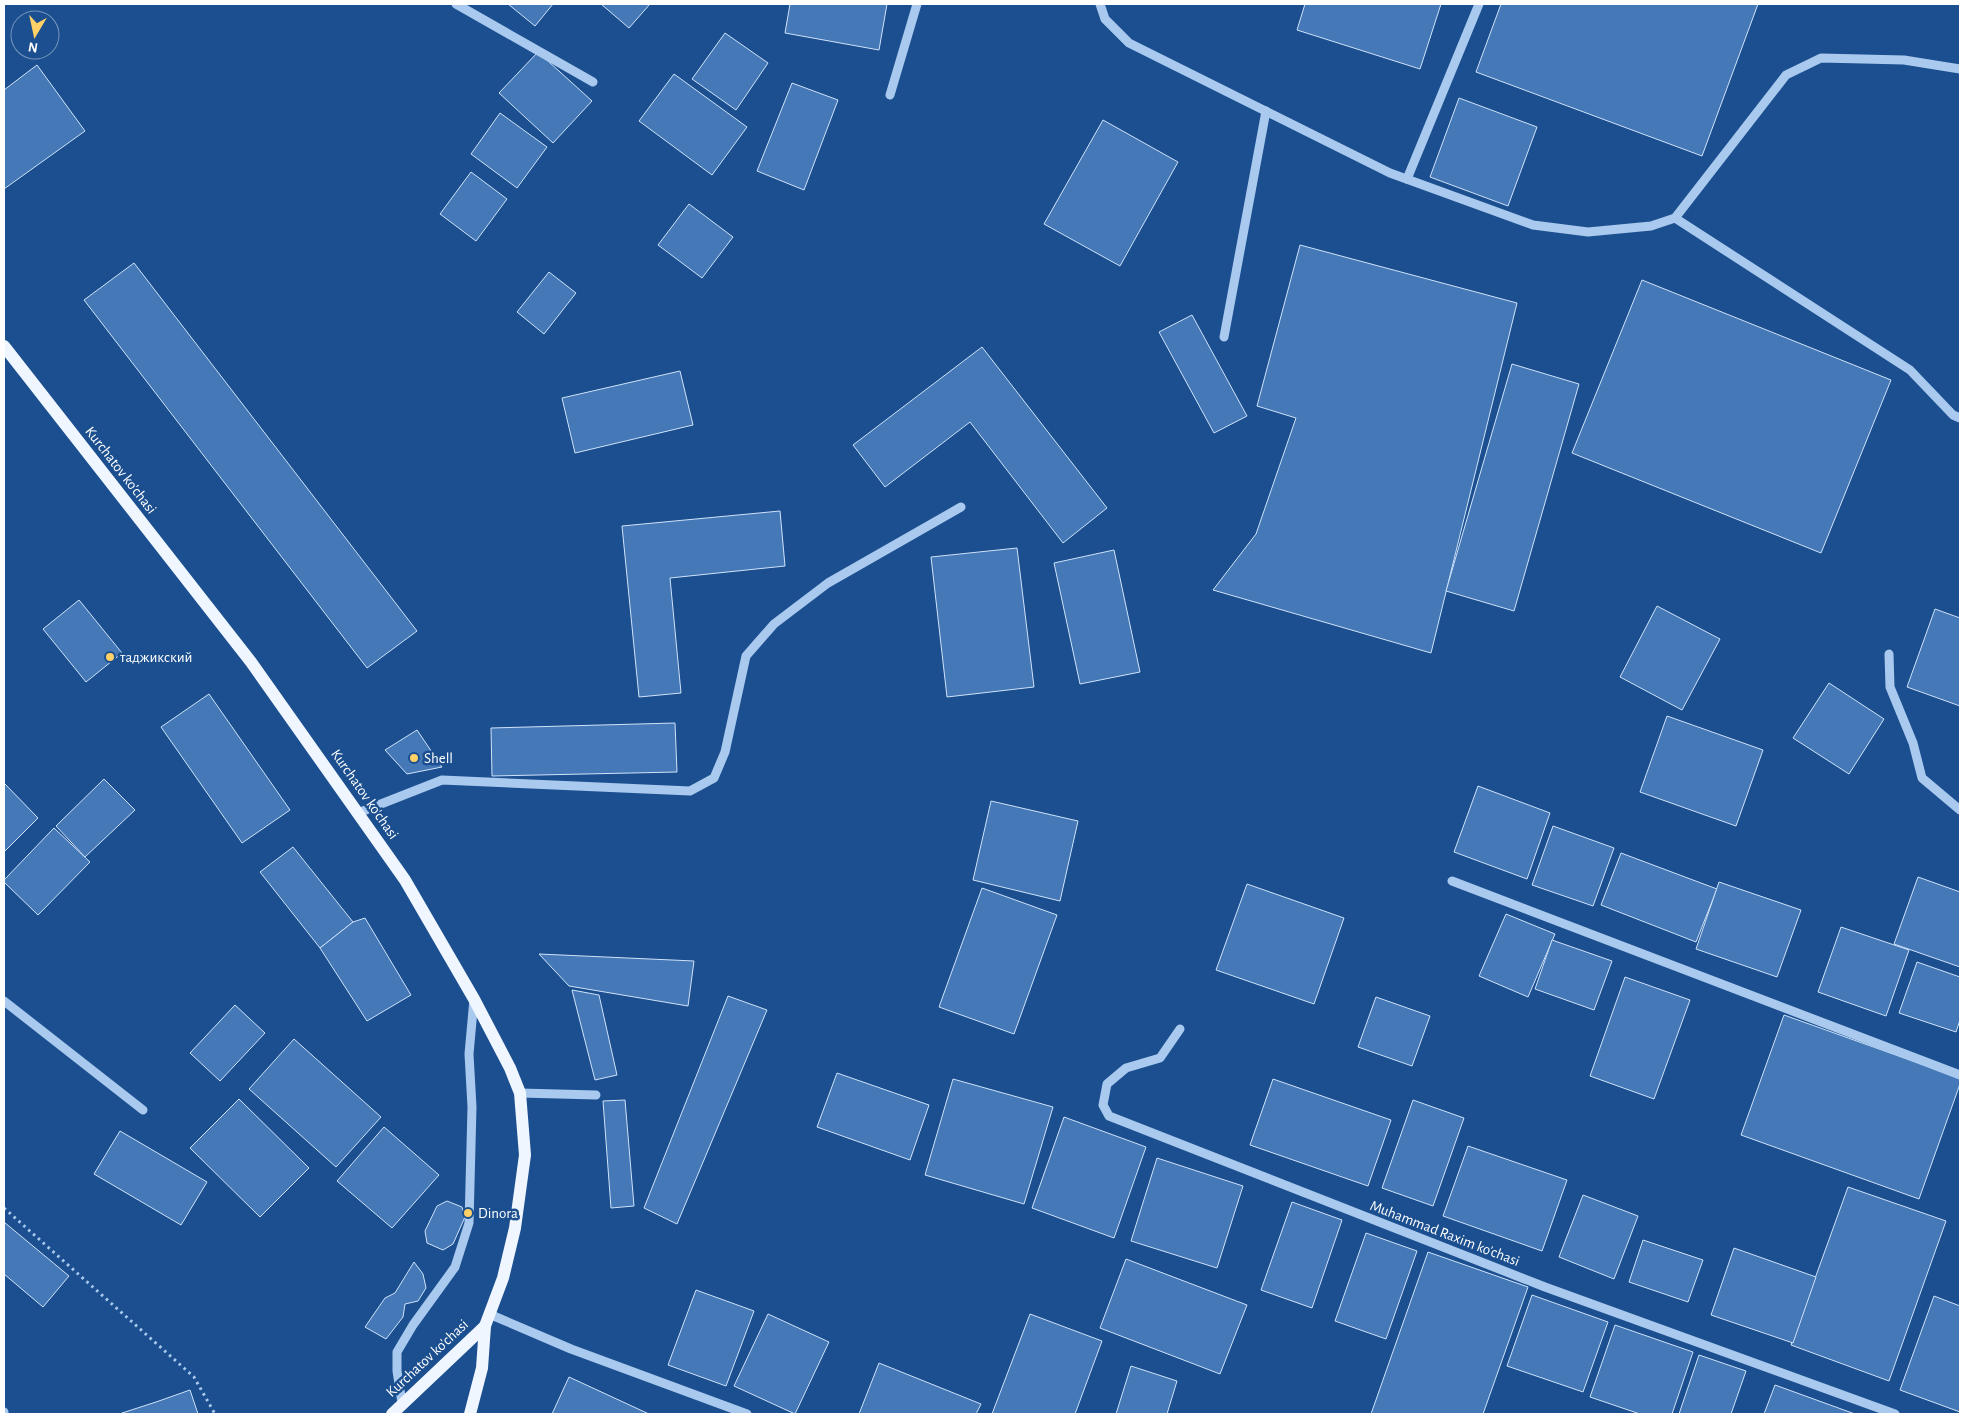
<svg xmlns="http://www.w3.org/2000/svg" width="1964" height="1418" font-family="'Alegreya Sans',sans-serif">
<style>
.building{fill:#4478b7;stroke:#cfe3fa}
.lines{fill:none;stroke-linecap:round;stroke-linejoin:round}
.path{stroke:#a9c9ee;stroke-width:3;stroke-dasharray:2.5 4;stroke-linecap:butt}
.minor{stroke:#a9c9ee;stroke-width:9}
.major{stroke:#f0f6ff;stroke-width:12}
.poi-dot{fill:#ffd166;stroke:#1b4f8f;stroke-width:2}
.labels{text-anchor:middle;stroke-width:5;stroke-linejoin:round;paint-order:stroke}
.street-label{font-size:15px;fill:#fff;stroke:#1b4f8f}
.poi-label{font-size:15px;fill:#fff;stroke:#1b4f8f;text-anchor:start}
</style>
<rect width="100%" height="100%" fill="#1b4f8f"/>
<!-- building -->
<g class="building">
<polygon points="508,4 553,4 535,26"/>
<polygon points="601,4 650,4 629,28"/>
<polygon points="790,4 887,4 879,50 785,33"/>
<polygon points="1305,4 1441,4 1420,69 1297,30"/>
<polygon points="1501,4 1758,4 1702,156 1476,72"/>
<polygon points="725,33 768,63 736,110 692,79"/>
<polygon points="538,52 592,101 553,143 499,93"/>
<polygon points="37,65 85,131 4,189 4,90"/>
<polygon points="674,74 747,127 712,175 639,121"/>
<polygon points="792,83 838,100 804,190 757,171"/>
<polygon points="1459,98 1537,127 1508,206 1430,177"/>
<polygon points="500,113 547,147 517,188 471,154"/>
<polygon points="1103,120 1178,162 1120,266 1044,224"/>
<polygon points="471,172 507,199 476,241 440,214"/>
<polygon points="689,204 733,237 702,278 658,245"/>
<polygon points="1300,245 1517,303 1431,653 1213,590 1256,534 1296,418 1257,406"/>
<polygon points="134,263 417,631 367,668 84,300"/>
<polygon points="549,272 576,293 544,334 517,312"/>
<polygon points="1642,280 1891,380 1821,553 1572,453"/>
<polygon points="1192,315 1247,416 1214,433 1159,332"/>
<polygon points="982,347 1107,508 1063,543 970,422 885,487 853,445"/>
<polygon points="1512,364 1579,384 1514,611 1446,591"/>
<polygon points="680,371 693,425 575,453 562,398"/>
<polygon points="780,511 785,566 670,578 681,693 639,697 622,526"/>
<polygon points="1017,548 1034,687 947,697 931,557"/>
<polygon points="1114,550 1140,672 1080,684 1054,563"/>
<polygon points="79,600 122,653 86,682 43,629"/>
<polygon points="1657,606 1720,639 1682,710 1620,677"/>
<polygon points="1935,609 1960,618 1960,706 1907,687"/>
<polygon points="1829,683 1884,719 1849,774 1793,738"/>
<polygon points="209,694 290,810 242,843 161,727"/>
<polygon points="1667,716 1763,750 1736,826 1640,792"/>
<polygon points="675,723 677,772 492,776 491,728"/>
<polygon points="417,730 442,767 407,774 385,750"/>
<polygon points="104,779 135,810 85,857 56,826"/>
<polygon points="4,783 38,818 4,852"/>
<polygon points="1478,786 1550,813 1527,879 1454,852"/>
<polygon points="991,801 1078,821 1060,901 973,880"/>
<polygon points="1553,826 1614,848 1593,906 1532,885"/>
<polygon points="54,828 90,862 38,915 4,882 4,880"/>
<polygon points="293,847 353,922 320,948 260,872"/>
<polygon points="1621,853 1717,889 1696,942 1601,905"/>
<polygon points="1918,877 1960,892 1960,967 1894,944"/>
<polygon points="1719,882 1801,910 1777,977 1696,949"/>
<polygon points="1247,884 1344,918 1314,1004 1216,970"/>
<polygon points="982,888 1057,915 1014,1034 939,1007"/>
<polygon points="1506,914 1555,934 1528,997 1479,976"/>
<polygon points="365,918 411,995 367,1021 320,948 353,922"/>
<polygon points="1841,927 1909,950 1886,1016 1818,992"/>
<polygon points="1552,940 1612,961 1594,1010 1535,989"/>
<polygon points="539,954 694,961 688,1006 569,986"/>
<polygon points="1917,962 1960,977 1960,1020 1956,1032 1899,1013"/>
<polygon points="1625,977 1690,1000 1654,1099 1590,1076"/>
<polygon points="572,990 599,995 617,1075 595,1080"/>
<polygon points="728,996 767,1010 677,1224 644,1208"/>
<polygon points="1376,997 1430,1016 1412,1066 1358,1047"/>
<polygon points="235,1005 265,1033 220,1081 190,1053"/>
<polygon points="1784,1015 1960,1078 1960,1084 1919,1199 1741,1135"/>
<polygon points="294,1039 381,1117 336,1167 249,1089"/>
<polygon points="837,1073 929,1105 910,1160 817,1127"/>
<polygon points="953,1079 1053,1107 1024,1204 925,1175"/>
<polygon points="1273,1079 1391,1120 1368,1186 1250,1145"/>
<polygon points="239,1099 309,1168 260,1217 190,1148"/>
<polygon points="625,1100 634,1206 611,1208 603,1101"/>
<polygon points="1413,1100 1464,1118 1433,1206 1382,1188"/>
<polygon points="1064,1117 1146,1147 1114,1238 1032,1208"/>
<polygon points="384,1127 439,1175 392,1228 337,1181"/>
<polygon points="120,1131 207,1182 181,1225 94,1174"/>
<polygon points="1468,1146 1567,1180 1542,1251 1443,1216"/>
<polygon points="1157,1158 1243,1186 1217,1268 1131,1241"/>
<polygon points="1848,1187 1946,1221 1889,1381 1791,1345"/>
<polygon points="1583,1195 1638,1216 1614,1279 1559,1257"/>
<polygon points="447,1201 462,1207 465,1217 453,1244 443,1250 427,1243 425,1231 437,1206"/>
<polygon points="1292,1202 1342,1220 1312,1308 1261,1290"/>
<polygon points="4,1222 69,1276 43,1307 4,1274"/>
<polygon points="1366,1233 1417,1251 1386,1339 1335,1321"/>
<polygon points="1643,1240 1703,1260 1688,1302 1629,1282"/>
<polygon points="1734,1248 1816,1277 1793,1343 1711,1315"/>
<polygon points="1428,1252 1528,1287 1483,1414 1371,1414"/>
<polygon points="1126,1259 1247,1305 1220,1374 1100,1328"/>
<polygon points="414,1262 423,1274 426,1288 418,1301 405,1304 403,1317 386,1339 365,1327 385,1298 395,1293"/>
<polygon points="696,1290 754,1311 726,1386 668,1365"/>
<polygon points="1532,1295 1608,1322 1583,1392 1507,1366"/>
<polygon points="1934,1296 1960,1306 1960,1412 1900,1390"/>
<polygon points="768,1314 829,1342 795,1414 734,1386"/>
<polygon points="1030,1314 1102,1341 1075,1414 992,1414"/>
<polygon points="1615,1325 1693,1352 1672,1414 1640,1414 1590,1397"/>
<polygon points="1699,1355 1746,1371 1731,1414 1679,1414"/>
<polygon points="879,1363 981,1404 976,1414 859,1414"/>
<polygon points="1131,1366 1177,1381 1167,1414 1116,1414"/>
<polygon points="569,1377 649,1414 552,1414"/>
<polygon points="1775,1385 1855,1414 1764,1414"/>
<polygon points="190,1390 198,1414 119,1414 156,1402"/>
</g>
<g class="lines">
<!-- path -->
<polyline class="path" points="4,1208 194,1377 215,1414"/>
<!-- minor -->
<g class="minor">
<polyline points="456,4 593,82"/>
<polyline points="1100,4 1105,19 1129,43 1390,173 1533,225 1588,232 1651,226 1675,218 1786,75 1821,58 1904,60 1960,69"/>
<polyline points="890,95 917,4"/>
<polyline points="1407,179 1479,4"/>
<polyline points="1675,218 1910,370 1953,415 1960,418"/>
<polyline points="1224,337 1266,111"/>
<polyline points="1889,654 1890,687 1913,743 1922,778 1960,810"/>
<polyline points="358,813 442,780 690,791 714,778 725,752 746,656 774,624 828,583 961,507"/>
<polyline points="1452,881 1960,1075"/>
<polyline points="4,1001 143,1110"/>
<polyline points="1180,1029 1160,1058 1126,1068 1107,1084 1103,1105 1109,1116 1545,1287 1895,1414"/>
<polyline points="520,1093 596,1095"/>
<polyline points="489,1314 571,1349 747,1414"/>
<polyline points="402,1403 397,1371 397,1352 413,1325 455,1267 469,1223 472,1107 469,1054 474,999"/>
<polyline points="4,1412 4,1414"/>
</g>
<!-- major -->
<g class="major">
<polyline points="4,346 251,662 405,880 474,999 510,1068 520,1093 525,1155 515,1228 503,1278 485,1326 482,1368 470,1414"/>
<polyline points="392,1414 485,1326"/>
</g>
</g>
<!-- markers -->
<g class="poi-dot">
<circle cx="110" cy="657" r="5"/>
<circle cx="414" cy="758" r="5"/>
<circle cx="468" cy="1213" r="5"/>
</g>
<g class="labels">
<!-- street labels -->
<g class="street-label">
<text transform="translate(121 470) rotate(52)" y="5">Kurchatov ko'chasi</text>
<text transform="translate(365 794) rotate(55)" y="5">Kurchatov ko'chasi</text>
<text transform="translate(1445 1233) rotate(21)" y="5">Muhammad Raxim ko'chasi</text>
<text transform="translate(427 1358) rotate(-43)" y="5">Kurchatov ko'chasi</text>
</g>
<!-- poi labels -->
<g class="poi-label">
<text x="120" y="662">таджикский</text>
<text x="424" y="763">Shell</text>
<text x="478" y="1218">Dinora</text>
</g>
</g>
<!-- border -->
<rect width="1964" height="1418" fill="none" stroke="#ffffff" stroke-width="10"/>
<!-- north arrow -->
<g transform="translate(35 35) rotate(189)"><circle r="24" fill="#1b4f8f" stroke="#7695bc"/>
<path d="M0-4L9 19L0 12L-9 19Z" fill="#ffd166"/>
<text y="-8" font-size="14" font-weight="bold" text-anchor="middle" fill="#ffffff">N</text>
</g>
</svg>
